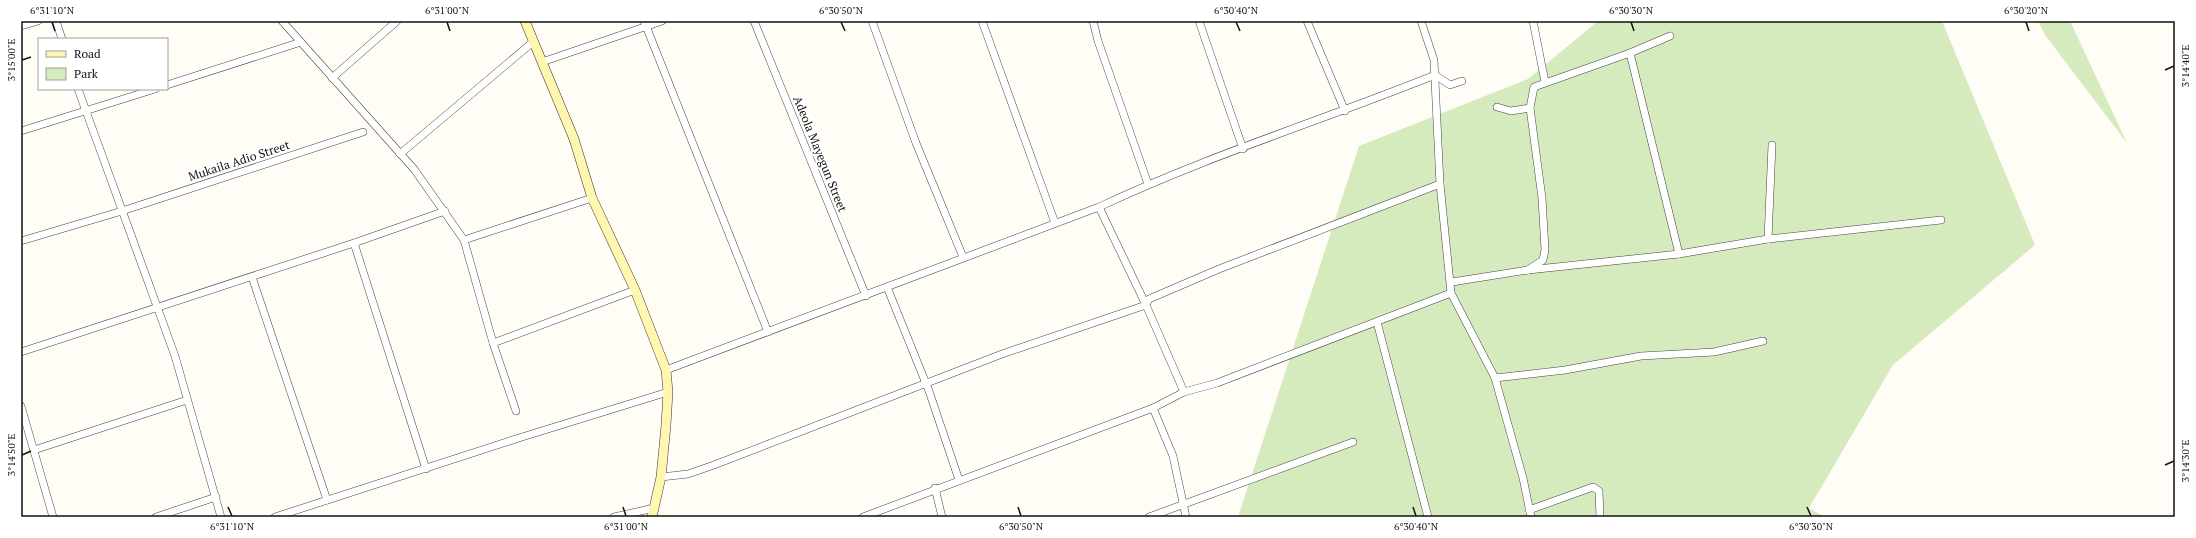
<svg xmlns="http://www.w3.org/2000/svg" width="2196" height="538" font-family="'PT Serif',serif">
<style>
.green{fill:#d5ebbd}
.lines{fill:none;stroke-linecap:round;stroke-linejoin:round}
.street-casing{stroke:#444;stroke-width:8}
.secondary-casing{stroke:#333;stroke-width:10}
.street{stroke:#fff;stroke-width:7}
.secondary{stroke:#fff6b0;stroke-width:9}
.ticks{fill:none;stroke:#111;stroke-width:1.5}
.labels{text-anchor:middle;stroke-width:4;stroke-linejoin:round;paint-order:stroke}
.street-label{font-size:12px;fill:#111;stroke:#fff}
.neatline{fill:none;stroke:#111;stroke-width:1.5}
.ticks-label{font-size:10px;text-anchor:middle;fill:#111}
</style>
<rect width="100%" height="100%" fill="#fffdf5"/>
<!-- green -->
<g class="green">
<polygon points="1598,21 1942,21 2035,245 1893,365 1809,508 1825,517 1238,517 1359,146 1528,79"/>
<polygon points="2038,21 2070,21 2127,143 2045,35"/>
</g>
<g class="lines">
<!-- street casing -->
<g class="street-casing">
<g id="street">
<polyline points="56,21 62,39"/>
<polyline points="282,21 414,169 464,240 493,343 516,411"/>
<polyline points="644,21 768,332"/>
<polyline points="754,21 866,296"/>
<polyline points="872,21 916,143 963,257"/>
<polyline points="982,21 1055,223"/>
<polyline points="1093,21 1098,41 1148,184"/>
<polyline points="1199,21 1243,149"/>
<polyline points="1307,21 1345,111"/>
<polyline points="1421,21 1434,60 1440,184 1451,293 1495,378 1523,478 1531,517"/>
<polyline points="1533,21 1545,82"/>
<polyline points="21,26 38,21"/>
<polyline points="1630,53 1679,254"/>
<polyline points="542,62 662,21"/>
<polyline points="1435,75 1450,85 1462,81"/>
<polyline points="332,78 397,21"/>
<polyline points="167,85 301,42"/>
<polyline points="78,89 175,356 221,517"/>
<polyline points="1497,107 1511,111 1530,108"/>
<polyline points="21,131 155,89"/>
<polyline points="400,154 533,42"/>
<polyline points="1099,207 1146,305 1184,392"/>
<polyline points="1768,239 1772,145"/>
<polyline points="464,240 592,198"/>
<polyline points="21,241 122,211 363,132"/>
<polyline points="354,243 426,469"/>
<polyline points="1528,270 1543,260 1545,250 1542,198 1530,108 1534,87 1630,53 1670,36"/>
<polyline points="252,277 327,500"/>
<polyline points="1452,282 1528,270 1679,254 1768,239 1941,220"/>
<polyline points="887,287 929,391 959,480"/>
<polyline points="1377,322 1428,517"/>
<polyline points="493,343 635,290"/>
<polyline points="21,352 354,243 445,211"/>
<path d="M666 370 1099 207C1207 156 1323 120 1435 75"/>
<polyline points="1495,378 1565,370 1641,356 1714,352 1763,341"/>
<polyline points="21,406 53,517"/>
<polyline points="1153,408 1173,456 1186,517"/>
<polyline points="34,450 187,400"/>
<polyline points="661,477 688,474 714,465 1002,354 1146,305 1149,299 1219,269 1440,184"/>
<polyline points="935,488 942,517"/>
<polyline points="1529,510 1593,487 1599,491 1600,517"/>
<polyline points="156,517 216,497"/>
<polyline points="275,517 522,437 668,392"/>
<polyline points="614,517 654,508"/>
<polyline points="863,517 1153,408 1184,392 1217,383 1451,293"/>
<polyline points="1149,517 1353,442"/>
</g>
</g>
<!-- secondary casing -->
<g class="secondary-casing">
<polyline id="secondary" points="525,21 574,139 592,198 635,290 666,370 668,392 666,425 661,477 652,517"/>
</g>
<!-- street -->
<use href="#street" class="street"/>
<!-- secondary -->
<use href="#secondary" class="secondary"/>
</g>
<!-- ticks -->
<path class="ticks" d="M52 22 55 31M447 22 450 31M841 22 845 31M1236 22 1240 31M1631 22 1634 31M2026 22 2029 31M22 60 31 57M2165 70 2174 66M22 455 31 451M2165 465 2174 461M228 507 232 516M623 507 626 516M1018 507 1021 516M1413 507 1416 516M1807 507 1811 516"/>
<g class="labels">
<!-- street labels -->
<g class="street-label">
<text transform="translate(820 154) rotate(68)" y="4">Adeola Mayegun Street</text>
<text transform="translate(239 161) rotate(-18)" y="4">Mukaila Adio Street</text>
</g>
</g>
<!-- border -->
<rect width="2196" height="538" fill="none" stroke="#ffffff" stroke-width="44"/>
<!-- legend -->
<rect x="38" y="38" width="130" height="52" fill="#ffffff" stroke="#a0a0a0"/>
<rect x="46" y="51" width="20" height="6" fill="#fff6b0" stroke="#a0a0a0"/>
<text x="74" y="58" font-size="12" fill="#111111">Road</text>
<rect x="46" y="68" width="20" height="12" fill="#d5ebbd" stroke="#a0a0a0"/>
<text x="74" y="78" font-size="12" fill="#111111">Park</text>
<rect x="22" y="22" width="2152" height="494" class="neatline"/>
<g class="ticks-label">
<text x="52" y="14">6°31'10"N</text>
<text x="447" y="14">6°31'00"N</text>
<text x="841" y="14">6°30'50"N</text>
<text x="1236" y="14">6°30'40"N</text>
<text x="1631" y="14">6°30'30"N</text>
<text x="2026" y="14">6°30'20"N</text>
<text transform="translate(11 60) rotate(-90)" y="4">3°15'00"E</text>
<text transform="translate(2185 66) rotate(-90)" y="4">3°14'40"E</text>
<text transform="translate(11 455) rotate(-90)" y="4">3°14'50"E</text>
<text transform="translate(2185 461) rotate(-90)" y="4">3°14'30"E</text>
<text x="232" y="530">6°31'10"N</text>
<text x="626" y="530">6°31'00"N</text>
<text x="1021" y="530">6°30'50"N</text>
<text x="1416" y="530">6°30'40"N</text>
<text x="1811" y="530">6°30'30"N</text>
</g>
</svg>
